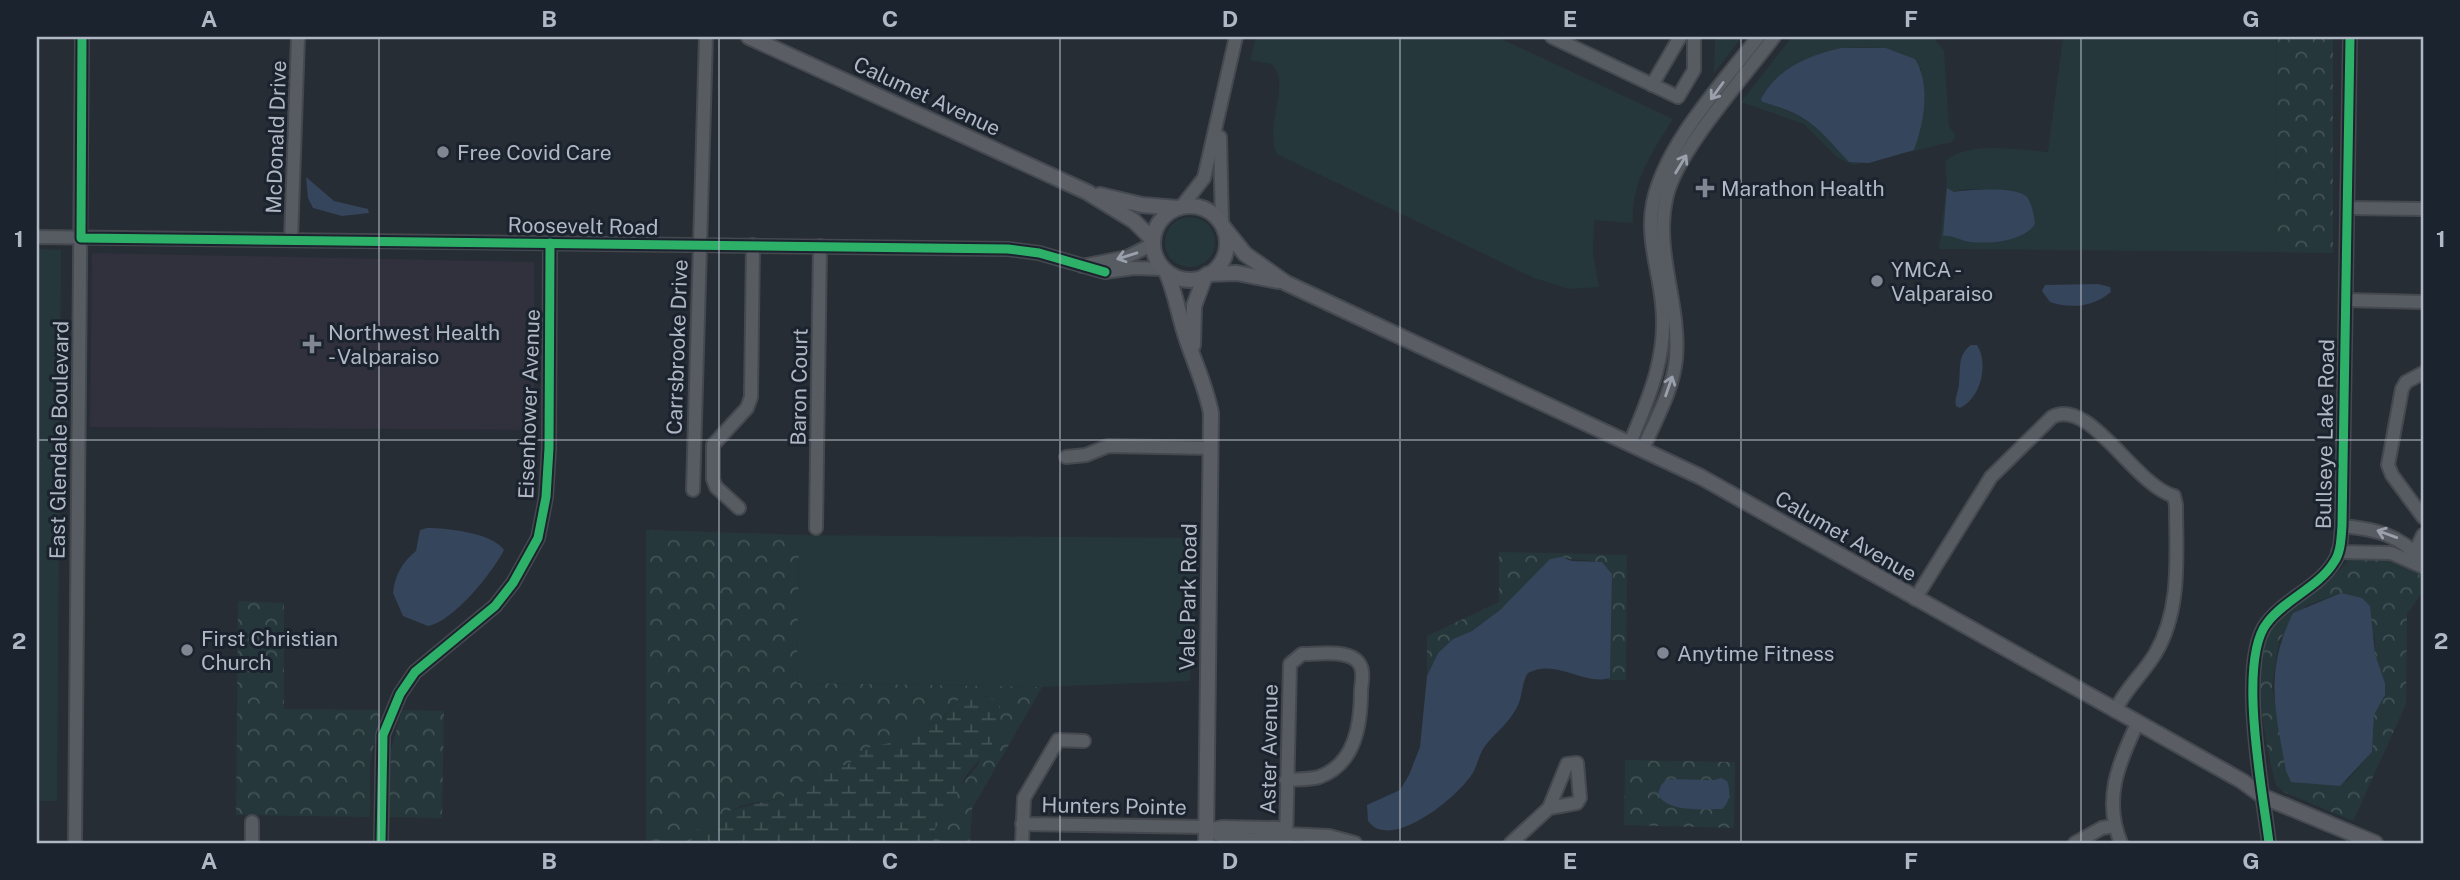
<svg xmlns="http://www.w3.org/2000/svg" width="2460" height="880" font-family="'Public Sans',sans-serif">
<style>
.medical{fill:#31303d}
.green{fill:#25373a;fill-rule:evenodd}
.forest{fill:url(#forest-crowns);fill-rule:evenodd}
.wetland{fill:url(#wetland-marsh)}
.water{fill:#35455c}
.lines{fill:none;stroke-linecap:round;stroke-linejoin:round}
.minor-casing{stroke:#45494f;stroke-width:16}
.major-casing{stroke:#454951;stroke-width:18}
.minor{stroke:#575b62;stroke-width:12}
.major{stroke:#5a5d64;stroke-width:14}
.cycleway-casing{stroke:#1b232e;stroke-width:13}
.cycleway{stroke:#2db169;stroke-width:9}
.oneway{stroke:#9aa1ac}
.grid{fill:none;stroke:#b1b8c5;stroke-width:2;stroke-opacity:0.55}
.poi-dot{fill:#818792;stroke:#1b232e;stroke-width:2.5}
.labels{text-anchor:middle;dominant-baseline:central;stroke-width:6;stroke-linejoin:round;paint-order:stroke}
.street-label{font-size:21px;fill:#b1b8c5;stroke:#1b232e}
.poi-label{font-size:21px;fill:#b1b8c5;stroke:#1b232e;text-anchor:start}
.neatline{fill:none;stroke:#b1b8c5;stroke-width:2.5}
.grid-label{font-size:23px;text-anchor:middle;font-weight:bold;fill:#b1b8c5}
</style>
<defs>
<pattern id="forest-crowns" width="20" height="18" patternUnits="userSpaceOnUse" patternTransform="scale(1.75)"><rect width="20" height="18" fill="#25373a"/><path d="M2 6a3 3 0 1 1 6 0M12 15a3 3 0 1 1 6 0" fill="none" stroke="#425255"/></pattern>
<pattern id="wetland-marsh" width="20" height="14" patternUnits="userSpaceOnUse" patternTransform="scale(1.75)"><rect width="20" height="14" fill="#25373a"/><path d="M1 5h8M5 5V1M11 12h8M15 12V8" fill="none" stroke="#425255"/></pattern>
</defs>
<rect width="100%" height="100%" fill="#272d34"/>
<path class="medical" d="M 92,253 L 534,262 L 534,430 L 90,427 Z"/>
<g class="green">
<path d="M 1256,37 L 1497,37 L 1673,119 C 1653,150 1630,185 1633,223 L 1594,220 L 1593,254 L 1599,287 L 1569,289 L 1534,278 L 1277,154 C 1263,126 1292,85 1272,64 L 1250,60 Z"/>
<path d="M 1715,37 L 1742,37 L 1714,73 Z"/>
<path d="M 1792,37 L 1933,37 L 1944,51 L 1949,126 L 1956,136 L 1952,142 L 1854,165 L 1838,158 L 1804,124 L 1741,102 ZM 1841,48 C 1874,48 1898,43 1921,69 L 1923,109 L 1914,150 L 1849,162 C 1820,129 1806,114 1762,102 L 1761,99 C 1777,68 1809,55 1841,48 Z"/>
<path d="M 2063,37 L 2277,37 L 2276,252 L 1939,249 L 1947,181 L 1945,162 C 1964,140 2021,150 2048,152 ZM 1965,189 L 2011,191 L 2029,199 L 2035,224 L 2019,237 L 1990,241 L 1950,235 L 1953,192 Z"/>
<circle cx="1190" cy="242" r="25"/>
<path d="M 37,249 L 61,250 L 57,801 L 37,801 Z"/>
<path d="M 799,535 L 1201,538 L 1190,681 L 1042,687 L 797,683 Z"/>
</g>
<g class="forest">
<path d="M 2277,37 L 2333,37 L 2333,253 L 2276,252 Z"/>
<path d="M 646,530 L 799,535 L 797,683 L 1042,687 L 972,809 L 970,843 L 932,843 L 936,823 L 950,810 L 958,789 L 978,765 L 991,698 C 968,688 953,703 940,722 L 914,728 L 895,742 L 870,747 L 847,765 L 814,770 L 783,797 L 740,806 L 698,829 L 690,843 L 646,843 Z"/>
<path d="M 1499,552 L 1627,555 L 1626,680 L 1607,680 L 1610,678 L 1612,574 C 1602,555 1579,563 1561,557 L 1496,613 L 1472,631 L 1453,639 L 1438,653 L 1427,676 L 1427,636 L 1499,602 Z"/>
<path d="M 2382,557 L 2405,562 L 2423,578 L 2423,591 L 2407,614 L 2406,704 L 2353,821 L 2284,792 L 2276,785 C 2264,741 2245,648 2284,613 C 2307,594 2331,583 2350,558 ZM 2341,593 L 2375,637 L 2375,654 L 2385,683 L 2385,695 L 2374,715 L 2372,752 L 2347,781 L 2289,779 L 2272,687 L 2279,640 L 2307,605 Z"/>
<path d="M 238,601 L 284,603 L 284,709 L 381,710 L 370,764 L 370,817 L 236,815 Z"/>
<path d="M 402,710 L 444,711 L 442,818 L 389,817 L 391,750 Z"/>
<path d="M 1625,760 L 1735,762 L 1734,828 L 1624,825 ZM 1667,780 L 1714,780 L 1722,809 L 1678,806 Z"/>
</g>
<path class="wetland" d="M 972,693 L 991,698 L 1000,704 C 1003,748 981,751 963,781 C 957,790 956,803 950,811 C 938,826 935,822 932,843 L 690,843 L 698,829 L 728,811 L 783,797 L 814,770 L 847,765 L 870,747 L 895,742 L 914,728 L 940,722 L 961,696 Z"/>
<g class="water">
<path d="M 1841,48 L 1886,48 L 1915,59 C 1931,84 1924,123 1914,150 L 1869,163 L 1849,162 C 1817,128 1810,115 1762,102 L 1761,99 C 1777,68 1809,55 1841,48 Z"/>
<path d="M 306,177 L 334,201 L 368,209 L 369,213 L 342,216 L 313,208 L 308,198 Z"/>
<path d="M 1947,188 L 1954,192 C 1968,190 2016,186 2027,197 C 2032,203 2034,216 2035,224 C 2023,242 1986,245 1965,241 C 1957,239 1952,235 1943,236 Z"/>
<path d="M 2098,284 L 2110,287 L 2111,292 C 2093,307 2072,309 2050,302 L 2042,291 L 2045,285 Z"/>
<path d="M 1971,345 L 1977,345 C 1989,364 1981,398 1960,408 L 1956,406 C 1954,397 1959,392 1959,383 C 1961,369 1957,355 1971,345 Z"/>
<path d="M 427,528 C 447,528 493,533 504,550 C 493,572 453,622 428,626 L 403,616 L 393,593 C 395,575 402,562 416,551 L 420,530 Z"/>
<path d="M 1561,557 L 1572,561 L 1602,562 L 1612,574 L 1610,678 C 1583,686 1557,658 1528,673 C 1521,683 1523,698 1516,709 C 1508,724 1495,733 1485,746 C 1479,754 1478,763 1474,771 C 1461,795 1391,853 1368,821 L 1367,805 L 1400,790 L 1409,775 L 1420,747 L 1427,676 L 1438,653 L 1453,639 L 1472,631 L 1500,610 L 1550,559 Z"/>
<path d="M 2341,593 L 2362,598 L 2370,606 L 2375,654 L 2385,683 L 2385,695 L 2374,715 L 2372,752 L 2340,786 L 2291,782 L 2286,771 C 2275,709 2264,673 2293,613 Z"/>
<path d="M 1721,778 L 1727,781 C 1731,790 1730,803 1722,809 C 1705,809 1666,813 1658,794 L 1661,785 L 1667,779 L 1714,780 Z"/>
</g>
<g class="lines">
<defs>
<g id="minor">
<path d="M 1552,37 L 1678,97 L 1694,70 L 1694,37"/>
<path d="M 1652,85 L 1680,37"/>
<path d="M 1220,137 L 1222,224"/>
<path d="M 1182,206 L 1204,178 L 1236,37"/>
<path d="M 2348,208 L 2423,209"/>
<path d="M 37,237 L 1008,249 L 1039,253 L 1105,272 L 1134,268 L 1164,269"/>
<path d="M 291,239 L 298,37"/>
<path d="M 1082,266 L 1127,257 L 1153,244"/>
<path d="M 2346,300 L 2423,302"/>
<path d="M 2423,373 L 2406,382 L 2402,389 L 2388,465 L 2392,475 L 2423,517"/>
<path d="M 1630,443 C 1649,398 1668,355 1662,304 C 1659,269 1646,239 1653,203 C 1665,144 1722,84 1758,37"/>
<path d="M 1643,449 C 1655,421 1673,390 1676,359 C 1681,303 1653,251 1667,195 C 1678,150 1745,76 1774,37"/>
<path d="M 1066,457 L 1086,455 L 1108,446 L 1211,448"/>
<path d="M 693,490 L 706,37"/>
<path d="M 739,508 L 716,487 L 713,479 L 713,445 L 747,408 L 751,397 L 753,245"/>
<path d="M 2342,526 C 2376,529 2400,535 2423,561"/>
<path d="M 816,528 L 820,246"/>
<path d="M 2338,552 L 2391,553 L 2423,567"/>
<path d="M 2413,556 L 2423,535"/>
<path d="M 1915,599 L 1991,477 L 2052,417 C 2090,397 2134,485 2174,496 L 2176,505 C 2176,555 2182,609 2155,654 C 2143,674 2125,689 2115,711"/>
<path d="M 1022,824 L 1206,827"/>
<path d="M 1222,827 L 1278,828 L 1286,834 C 1265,844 1227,840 1206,830 Z"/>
<path d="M 1286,834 L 1329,836 L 1355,843"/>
<path d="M 75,843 L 82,37"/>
<path d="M 252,843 L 252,822"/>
<path d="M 381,843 L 383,735 L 400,694 L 415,672 L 495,606 L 513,583 L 538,538 L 546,497 L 549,448 L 550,243"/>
<path d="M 1022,843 L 1024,798 L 1058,740 L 1084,741"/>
<path d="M 1286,843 L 1290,664 L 1302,654 C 1317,654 1344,650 1356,660 C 1365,667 1362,680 1361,690 C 1361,723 1356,764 1319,777 C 1309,780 1296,779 1286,780"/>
<path d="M 1511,843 L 1549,808 L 1567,764 L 1577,763 L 1580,798 L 1577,803 L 1549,808"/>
<path d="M 2075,843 L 2102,828 L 2114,826"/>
<path d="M 2121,843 C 2103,800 2118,764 2137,724"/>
<path d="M 2269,843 C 2263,793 2237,661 2267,623 C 2285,599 2319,587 2334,562 C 2341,552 2341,538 2342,526 L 2350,37"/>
</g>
<g id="major">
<path d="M 749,37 L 1087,192 L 1134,221 L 1153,240"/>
<path d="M 1100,195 L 1142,205 L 1178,208"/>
<circle cx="1190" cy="243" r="37"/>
<path d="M 1224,228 L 1245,254 L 1286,283 L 1701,477 L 2242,781 L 2264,797 L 2375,843"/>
<path d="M 1166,271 C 1176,294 1179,317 1187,340 C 1195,364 1206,387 1211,413 L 1206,843"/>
<path d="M 1208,274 L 1237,273 L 1278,281"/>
<path d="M 1193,345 L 1194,306 L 1205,276"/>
</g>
</defs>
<use href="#minor" class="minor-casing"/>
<use href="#major" class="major-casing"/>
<use href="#minor" class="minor"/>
<use href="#major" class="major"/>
<defs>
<g id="cycleway">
<path d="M 82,37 L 81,238 L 1008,249 L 1039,253 L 1105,272"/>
<path d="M 381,843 L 383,735 L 400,694 L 415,672 L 495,606 L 513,583 L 538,538 L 546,497 L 549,448 L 550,243"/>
<path d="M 2269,843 C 2263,793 2237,661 2267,623 C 2285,599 2319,587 2334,562 C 2341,552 2341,538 2342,526 L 2350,37"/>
</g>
</defs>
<use href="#cycleway" class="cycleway-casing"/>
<use href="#cycleway" class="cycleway"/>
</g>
<defs><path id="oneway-shaft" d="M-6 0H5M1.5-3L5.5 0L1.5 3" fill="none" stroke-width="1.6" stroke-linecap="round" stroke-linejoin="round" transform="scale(1.75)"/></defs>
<g class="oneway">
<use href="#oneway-shaft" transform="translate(1717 91) rotate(126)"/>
<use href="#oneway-shaft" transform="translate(1681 164) rotate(-59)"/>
<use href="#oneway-shaft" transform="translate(1127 256) rotate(163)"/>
<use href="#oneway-shaft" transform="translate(1669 386) rotate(-71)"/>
<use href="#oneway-shaft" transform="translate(2387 534) rotate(-160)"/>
</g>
<path class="grid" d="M 379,37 L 379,843M 719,37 L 719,843M 1060,37 L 1060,843M 1400,37 L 1400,843M 1741,37 L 1741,843M 2081,37 L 2081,843M 37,440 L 2423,440"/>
<g class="poi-dot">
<circle cx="443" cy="152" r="7"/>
<path d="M1701.5 177.5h7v7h7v7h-7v7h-7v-7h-7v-7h7z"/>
<circle cx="1877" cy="281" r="7"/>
<path d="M308.5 333.5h7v7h7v7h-7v7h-7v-7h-7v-7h7z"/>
<circle cx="187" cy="650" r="7"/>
<circle cx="1663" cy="653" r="7"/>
</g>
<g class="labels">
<g class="street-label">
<text transform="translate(927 96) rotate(25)">Calumet Avenue</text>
<text transform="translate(276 137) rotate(-88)">McDonald Drive</text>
<text transform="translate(583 226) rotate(1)">Roosevelt Road</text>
<text transform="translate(677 347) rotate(-88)">Carrsbrooke Drive</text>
<text transform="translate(799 387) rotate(-89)">Baron Court</text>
<text transform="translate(529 404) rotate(-88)">Eisenhower Avenue</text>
<text transform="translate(2325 434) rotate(-89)">Bullseye Lake Road</text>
<text transform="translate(59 440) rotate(-89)">East Glendale Boulevard</text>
<text transform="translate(1846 536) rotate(30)">Calumet Avenue</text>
<text transform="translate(1188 597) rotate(-89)">Vale Park Road</text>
<text transform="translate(1269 749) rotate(-89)">Aster Avenue</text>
<text transform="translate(1114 806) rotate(1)">Hunters Pointe</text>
</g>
<g class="poi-label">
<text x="457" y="152">Free Covid Care</text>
<text x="1721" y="188">Marathon Health</text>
<text x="1891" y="269">YMCA -<tspan x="1891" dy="24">Valparaiso</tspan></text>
<text x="328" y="332">Northwest Health<tspan x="328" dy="24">- Valparaiso</tspan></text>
<text x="201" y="638">First Christian<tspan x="201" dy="24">Church</tspan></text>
<text x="1677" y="653">Anytime Fitness</text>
</g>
</g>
<rect width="2460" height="880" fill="none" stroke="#1b232e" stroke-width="77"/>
<rect x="38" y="38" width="2384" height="804" class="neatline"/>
<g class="grid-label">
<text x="209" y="27">A</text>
<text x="549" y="27">B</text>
<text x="890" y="27">C</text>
<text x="1230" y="27">D</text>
<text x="1570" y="27">E</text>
<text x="1911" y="27">F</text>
<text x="2251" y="27">G</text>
<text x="19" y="247">1</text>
<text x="2441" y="247">1</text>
<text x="19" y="649">2</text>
<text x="2441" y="649">2</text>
<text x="209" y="869">A</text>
<text x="549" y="869">B</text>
<text x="890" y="869">C</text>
<text x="1230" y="869">D</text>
<text x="1570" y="869">E</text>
<text x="1911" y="869">F</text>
<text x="2251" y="869">G</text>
</g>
</svg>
